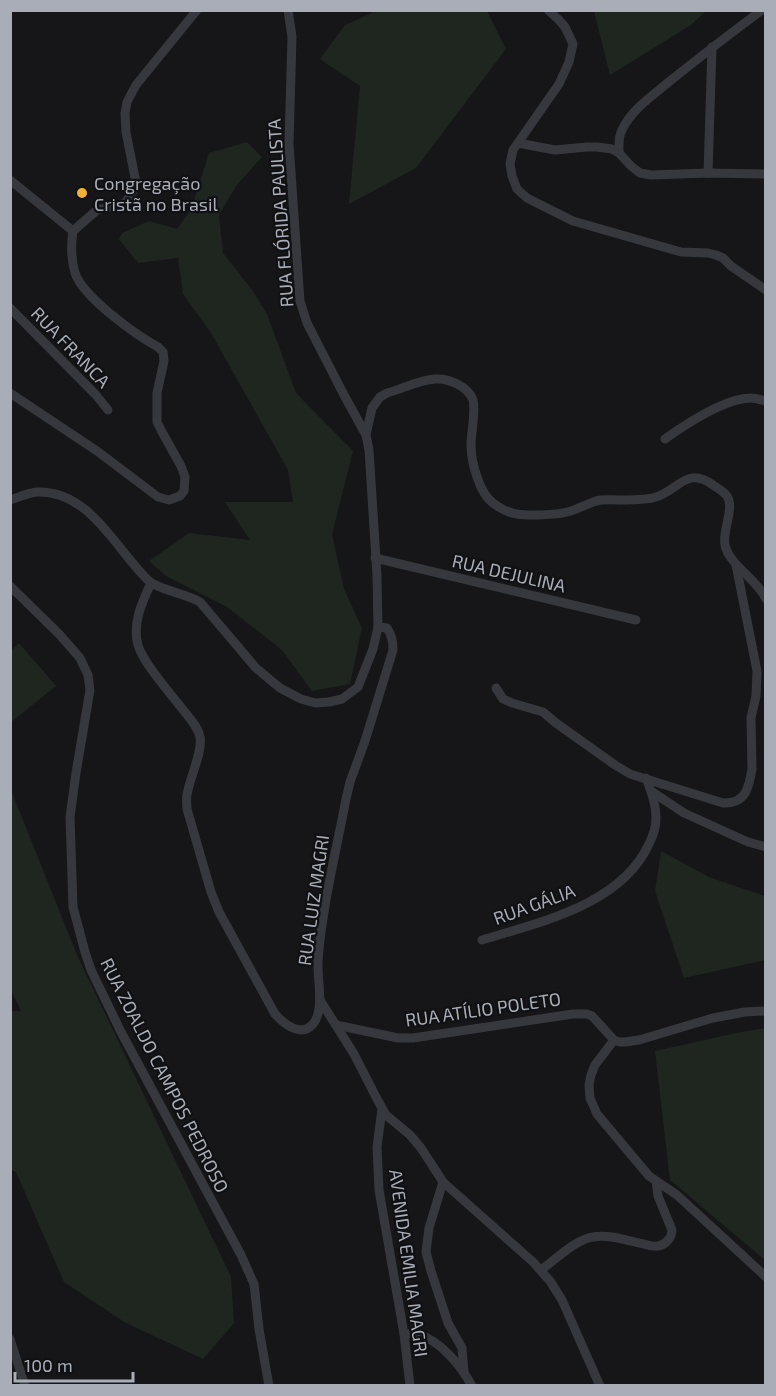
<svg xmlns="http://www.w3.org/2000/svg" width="776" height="1396" font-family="'Exo 2',sans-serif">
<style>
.green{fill:#1e261f}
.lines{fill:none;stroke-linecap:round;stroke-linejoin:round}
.street{stroke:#37383d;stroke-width:9}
.poi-dot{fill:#f2b134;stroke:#111113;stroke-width:2}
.labels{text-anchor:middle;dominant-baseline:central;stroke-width:4.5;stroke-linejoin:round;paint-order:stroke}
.poi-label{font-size:18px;fill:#a8adb8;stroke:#111113;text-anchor:start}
.street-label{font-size:18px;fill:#a8adb8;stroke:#111113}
</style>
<rect width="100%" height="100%" fill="#161618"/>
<g class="green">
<path d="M 372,11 L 487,11 L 506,49 L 416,168 L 349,204 L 360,86 L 320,59 L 345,25 L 372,13 Z"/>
<path d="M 594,11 L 594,10 L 706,11 L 691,25 L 610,75 Z"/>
<path d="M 247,142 L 262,157 L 236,186 L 219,215 L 223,253 L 253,291 L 267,314 L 296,393 L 353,451 L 332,534 L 344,589 L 362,628 L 350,684 L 312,691 L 282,650 L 227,607 L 166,576 L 149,561 L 189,533 L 250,540 L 225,502 L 293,502 L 288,470 L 211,333 L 183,294 L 178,258 L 138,263 L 119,239 L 122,233 L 149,221 L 177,229 L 191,210 L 209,153 Z"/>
<path d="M 19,643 L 56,686 L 11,722 L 11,651 Z"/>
<path d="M 11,790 L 77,955 L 231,1277 L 234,1323 L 203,1359 L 126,1323 L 64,1282 L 16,1172 L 11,1170 L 11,1011 L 21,1011 L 11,990 Z"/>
<path d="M 661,851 L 709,877 L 765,896 L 765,960 L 684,978 L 655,891 Z"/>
<path d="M 765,1028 L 766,1028 L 765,1260 L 670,1180 L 655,1051 L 736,1033 Z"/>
</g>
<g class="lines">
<g class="street">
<path d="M 288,10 L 292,37 L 289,144 L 300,301 L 307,323 L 344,395 L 366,435"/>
<path d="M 548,10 L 559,20 L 565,27 L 573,44 L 569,62 L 559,84 L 513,150 L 510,164 L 512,176 L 517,189 L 527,198 L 573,221 L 681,252 L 708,253 L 716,255 L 723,258 L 731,266 L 766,290"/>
<path d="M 518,143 L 555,150 L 587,147 L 597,147 L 612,149 L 619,153 L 631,166 L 640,173 L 651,175 L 708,173 L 766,174"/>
<path d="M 619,153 C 619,146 618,137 622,130 C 631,110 653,95 670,81 C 700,57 731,33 762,10"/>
<path d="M 708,173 L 712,47"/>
<path d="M 10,180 L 73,231"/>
<path d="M 10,308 L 96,395 L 108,410"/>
<path d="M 10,393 L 97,451 L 158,497 L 169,500 L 180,496 L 184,491 L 185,477 L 181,466 L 162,432 L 157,422 L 157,393 L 164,361 L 163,352 L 158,347 C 136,335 83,297 75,273 C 71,259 71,244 73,231 L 97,210 L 125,203 L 132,193 L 136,183 L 126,132 L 125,113 L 127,102 L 136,85 L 197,10"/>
<path d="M 665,439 C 686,424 726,398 751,398 C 756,398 761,400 766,401"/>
<path d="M 10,500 C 19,497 28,493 37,492 C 90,490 116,550 149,581 C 157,589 187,594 200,602 L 256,668 L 280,688 L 301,699 L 315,703 L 329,702 L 342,699 L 358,687 L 373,649 L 378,627 L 377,575 L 369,450 L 366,435 L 372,408 L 380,397 L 387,393 C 402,389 419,380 435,379 C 448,378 468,386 473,400 C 476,411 471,432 471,445 C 471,461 479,493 493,503 C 499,508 509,513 517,514 C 528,516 557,515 567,512 C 579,509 589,502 601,500 C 618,499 640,502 656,497 C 679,490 686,466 713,485 C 717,488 723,491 727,496 C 735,508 722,530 725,545 C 729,565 758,580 766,599"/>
<path d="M 375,558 L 636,620"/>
<path d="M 151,583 C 142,602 132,624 138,645 C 142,661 169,692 180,706 C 187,715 198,726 200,737 C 203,752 189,779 187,795 C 186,800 187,805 187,809 L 211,892 L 219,912 L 275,1014 C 284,1024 301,1038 313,1024 C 325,1010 317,979 318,961 C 322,907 336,852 346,799 L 350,782 L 365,741 L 393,650 C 393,641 392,636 387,628 L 378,627"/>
<path d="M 10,586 L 59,634 L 80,658 L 88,675 L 90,690 L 76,773 L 70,817 L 73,907 L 85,952 L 91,970 L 121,1032 L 241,1255 L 254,1284 L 259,1329 L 269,1386"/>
<path d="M 496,688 L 503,699 L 512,703 L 543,712 L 556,723 L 615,765 L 630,774 L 723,803 C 746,804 749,787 752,769 L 751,718 L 756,696 L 757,671 L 736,565"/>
<path d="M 651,791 L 684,813 L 748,842 L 766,847"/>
<path d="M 482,940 C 540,922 621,905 649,844 C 653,836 656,828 656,818 C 656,804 651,791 646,778"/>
<path d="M 320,1000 L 354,1054 L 377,1099 L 386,1115 L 410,1135 L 421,1148 L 443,1182 L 533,1262 L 550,1281 L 562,1300 L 600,1386"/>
<path d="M 336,1025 L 398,1038 L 413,1038 L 573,1014 L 587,1014 L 592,1016 L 614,1040 L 620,1042 L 625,1042 L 639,1040 L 713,1018 L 745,1012 L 766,1011"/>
<path d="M 614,1040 L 595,1065 L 591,1075 L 589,1085 L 590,1098 L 597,1114 L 649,1176 L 677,1195 L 766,1277"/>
<path d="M 382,1109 L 377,1147 L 379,1190 L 404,1334 L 410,1386"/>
<path d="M 443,1182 L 429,1228 L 426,1252 L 431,1271 L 448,1323 L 462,1348 L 464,1372"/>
<path d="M 541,1270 C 555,1260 576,1239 593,1237 C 609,1234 628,1241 644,1244 C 648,1245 654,1247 658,1246 C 666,1245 672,1237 672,1230 L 658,1196 L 656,1181"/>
<path d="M 404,1334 C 409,1334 414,1333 418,1334 C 441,1341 461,1366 472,1386"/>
<path d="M 10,1339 L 25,1386"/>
</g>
</g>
<circle class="poi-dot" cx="82" cy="193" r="6"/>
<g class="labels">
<g class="poi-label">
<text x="94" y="183">Congregação<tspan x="94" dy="21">Cristã no Brasil</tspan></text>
</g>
<g class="street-label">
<text transform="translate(280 213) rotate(-94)">RUA FLÓRIDA PAULISTA</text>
<text transform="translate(71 347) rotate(46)">RUA FRANCA</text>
<text transform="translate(509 573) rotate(13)">RUA DEJULINA</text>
<text transform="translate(313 900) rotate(-82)">RUA LUIZ MAGRI</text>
<text transform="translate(534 904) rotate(-20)">RUA GÁLIA</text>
<text transform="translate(483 1009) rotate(-8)">RUA ATÍLIO POLETO</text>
<text transform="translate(165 1075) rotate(63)">RUA ZOALDO CAMPOS PEDROSO</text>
<text transform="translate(409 1263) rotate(82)">AVENIDA EMILIA MAGRI</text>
</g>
</g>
<rect width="776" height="1396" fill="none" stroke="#a8adb8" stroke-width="24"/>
<path d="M15 1372v9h118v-9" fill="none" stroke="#a8adb8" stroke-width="3"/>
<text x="24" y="1372" font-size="18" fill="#a8adb8" stroke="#111113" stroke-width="4.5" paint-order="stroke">100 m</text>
</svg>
